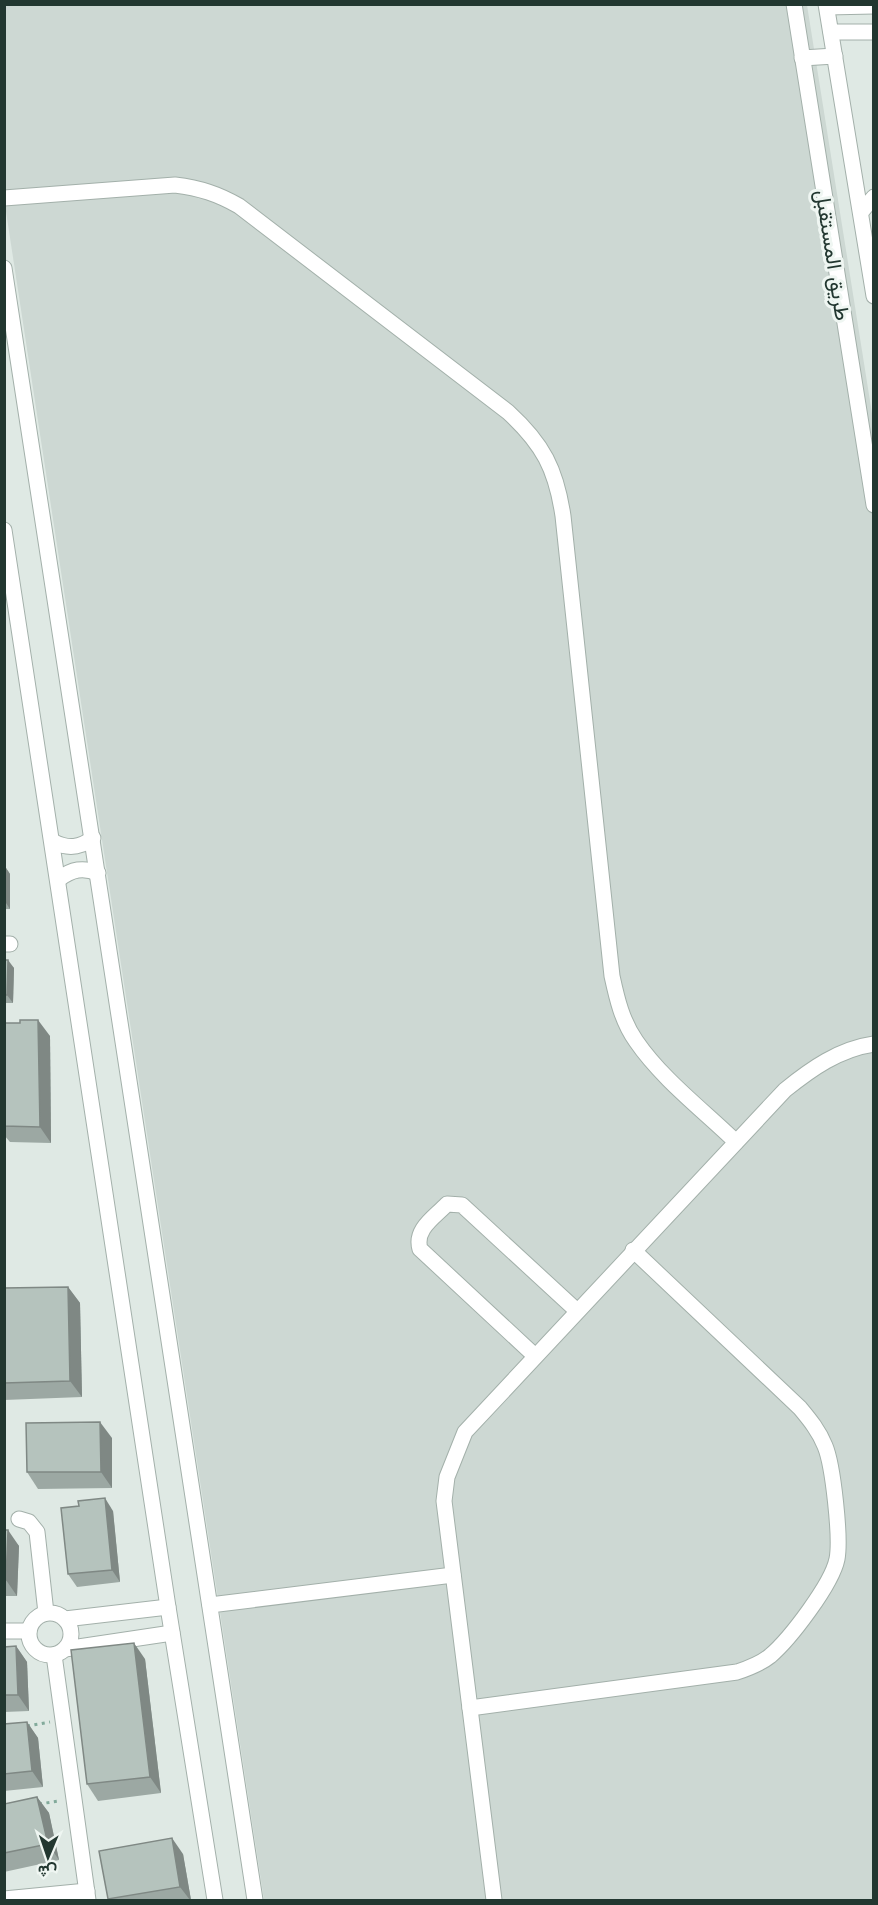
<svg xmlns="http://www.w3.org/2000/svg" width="878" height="1905" font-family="'Work Sans',Vazirmatn,sans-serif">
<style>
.built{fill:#cdd8d3}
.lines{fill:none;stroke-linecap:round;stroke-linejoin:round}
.minor-casing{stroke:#a3b0aa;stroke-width:17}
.path{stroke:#82aa9b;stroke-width:3;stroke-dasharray:3 4.5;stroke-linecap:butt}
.minor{stroke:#fff;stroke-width:15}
.wall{fill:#9ca8a3}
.shaded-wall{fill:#7f8884}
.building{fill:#b5c3bd;stroke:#7f8884;stroke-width:1.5}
.labels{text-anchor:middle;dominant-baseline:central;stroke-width:6;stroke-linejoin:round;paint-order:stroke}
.street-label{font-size:21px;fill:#223730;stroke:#eff6f2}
</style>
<rect width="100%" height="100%" fill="#dfe9e4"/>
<path class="built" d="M 4,5 L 807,5 L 874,426 L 873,1900 L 264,1900 L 5,205 Z"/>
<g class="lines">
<defs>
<g id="minor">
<path d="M 794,4 L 874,505"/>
<path d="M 826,4 L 874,296"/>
<path d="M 827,7 L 874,6"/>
<path d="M 831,32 L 874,32"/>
<path d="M 802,58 L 835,56"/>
<path d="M 4,198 L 175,185 C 200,188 218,194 239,206 L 508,412 C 543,444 556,469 563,516 L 612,976 C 617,999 622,1021 636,1041 C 662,1079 703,1110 736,1142"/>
<path d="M 861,212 L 874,197"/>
<path d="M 4,268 L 255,1900"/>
<path d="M 4,530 L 168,1607 L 215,1900"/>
<path d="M 54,842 C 68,849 80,848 93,838"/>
<path d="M 59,879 C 72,869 83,867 98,873"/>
<path d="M 4,944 L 10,944"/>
<path d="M 534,1355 L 420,1249 C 414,1229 435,1217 447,1204 L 462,1205 L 576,1310"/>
<path d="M 19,1519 L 29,1522 L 37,1532 L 46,1613"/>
<path d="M 210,1605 L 453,1575"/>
<circle cx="50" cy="1634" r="21"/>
<path d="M 65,1619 L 168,1607"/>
<path d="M 4,1631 L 29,1631"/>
<path d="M 65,1649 L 172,1633"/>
<path d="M 54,1655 L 88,1900"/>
<path d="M 470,1708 L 737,1672 C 749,1668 760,1664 770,1656 C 790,1639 832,1584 837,1559 C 841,1538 833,1465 825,1446 C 819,1431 810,1420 800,1408 L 633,1250"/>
<path d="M 4,1899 L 87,1891"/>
<path d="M 494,1900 L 444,1501 L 447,1477 L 465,1432 L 785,1090 C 811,1069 839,1049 874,1044"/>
</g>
</defs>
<use href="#minor" class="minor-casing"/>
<g class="path">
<path d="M 27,1726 L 50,1722"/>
<path d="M 39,1804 L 59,1801"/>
</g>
<use href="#minor" class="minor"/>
</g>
<g class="wall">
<path d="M 4,865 L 10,874 L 10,909 L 4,909 Z"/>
<path d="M 4,960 L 14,968 L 13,1003 L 4,1003 Z"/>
<path d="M 4,1023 L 20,1023 L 50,1036 L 51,1143 L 10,1142 L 4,1135 Z"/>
<path d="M 68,1287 L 80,1303 L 82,1397 L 4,1400 L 4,1288 Z"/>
<path d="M 112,1438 L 112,1488 L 38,1489 L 27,1472 Z"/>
<path d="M 113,1511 L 120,1582 L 77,1587 L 68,1574 Z"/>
<path d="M 4,1530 L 19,1546 L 17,1596 L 4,1596 Z"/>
<path d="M 16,1646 L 27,1662 L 29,1711 L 4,1712 L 4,1647 Z"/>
<path d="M 145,1659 L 161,1793 L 98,1801 L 87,1784 Z"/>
<path d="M 27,1722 L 38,1738 L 43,1787 L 4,1791 L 4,1724 Z"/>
<path d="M 37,1797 L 49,1813 L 59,1860 L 4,1872 L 4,1804 Z"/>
<path d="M 183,1854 L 191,1900 L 109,1900 L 108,1899 Z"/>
</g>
<g class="shaded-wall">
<path d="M 4,865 L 10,874 L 10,909 L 4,900 Z"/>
<path d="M 8,960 L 14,968 L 13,1003 L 7,995 Z"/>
<path d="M 38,1020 L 50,1036 L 51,1143 L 40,1127 Z"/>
<path d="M 68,1287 L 80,1303 L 82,1397 L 70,1381 Z"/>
<path d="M 100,1422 L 112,1438 L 112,1488 L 101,1472 Z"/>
<path d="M 105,1498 L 113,1511 L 120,1582 L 112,1570 Z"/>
<path d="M 8,1530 L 19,1546 L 17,1596 L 6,1580 Z"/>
<path d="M 134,1643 L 145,1659 L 161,1793 L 150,1777 Z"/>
<path d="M 16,1646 L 27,1662 L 29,1711 L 18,1695 Z"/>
<path d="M 27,1722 L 38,1738 L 43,1787 L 32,1771 Z"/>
<path d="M 37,1797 L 49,1813 L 59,1860 L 48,1844 Z"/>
<path d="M 172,1838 L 183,1854 L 191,1900 L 190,1900 L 180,1887 Z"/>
</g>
<g class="building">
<path d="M 4,960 L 8,960 L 7,995 L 4,995 Z"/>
<path d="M 20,1020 L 38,1020 L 40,1127 L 4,1126 L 4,1023 L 20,1023 Z"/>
<path d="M 68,1287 L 70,1381 L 4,1383 L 4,1288 Z"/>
<path d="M 100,1422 L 101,1472 L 27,1472 L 26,1423 Z"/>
<path d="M 105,1498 L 112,1570 L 68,1574 L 61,1508 L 79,1506 L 78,1501 Z"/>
<path d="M 4,1530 L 8,1530 L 6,1580 L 4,1580 Z"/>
<path d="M 134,1643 L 150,1777 L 87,1784 L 71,1650 Z"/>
<path d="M 16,1646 L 18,1695 L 4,1695 L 4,1647 Z"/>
<path d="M 27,1722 L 32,1771 L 4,1774 L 4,1724 Z"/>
<path d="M 37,1797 L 48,1844 L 4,1853 L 4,1804 Z"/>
<path d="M 172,1838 L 180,1887 L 108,1899 L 99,1851 Z"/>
</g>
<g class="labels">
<g class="street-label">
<text transform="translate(833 255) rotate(81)">طريق المستقبل</text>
</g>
</g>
<rect width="878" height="1905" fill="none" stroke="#223730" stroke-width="12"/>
<g transform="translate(48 1857) rotate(182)" stroke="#eff6f2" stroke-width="4.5" paint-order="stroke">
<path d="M0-4.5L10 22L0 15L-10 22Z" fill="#223730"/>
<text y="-9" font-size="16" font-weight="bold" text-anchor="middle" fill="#223730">ش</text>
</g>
</svg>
